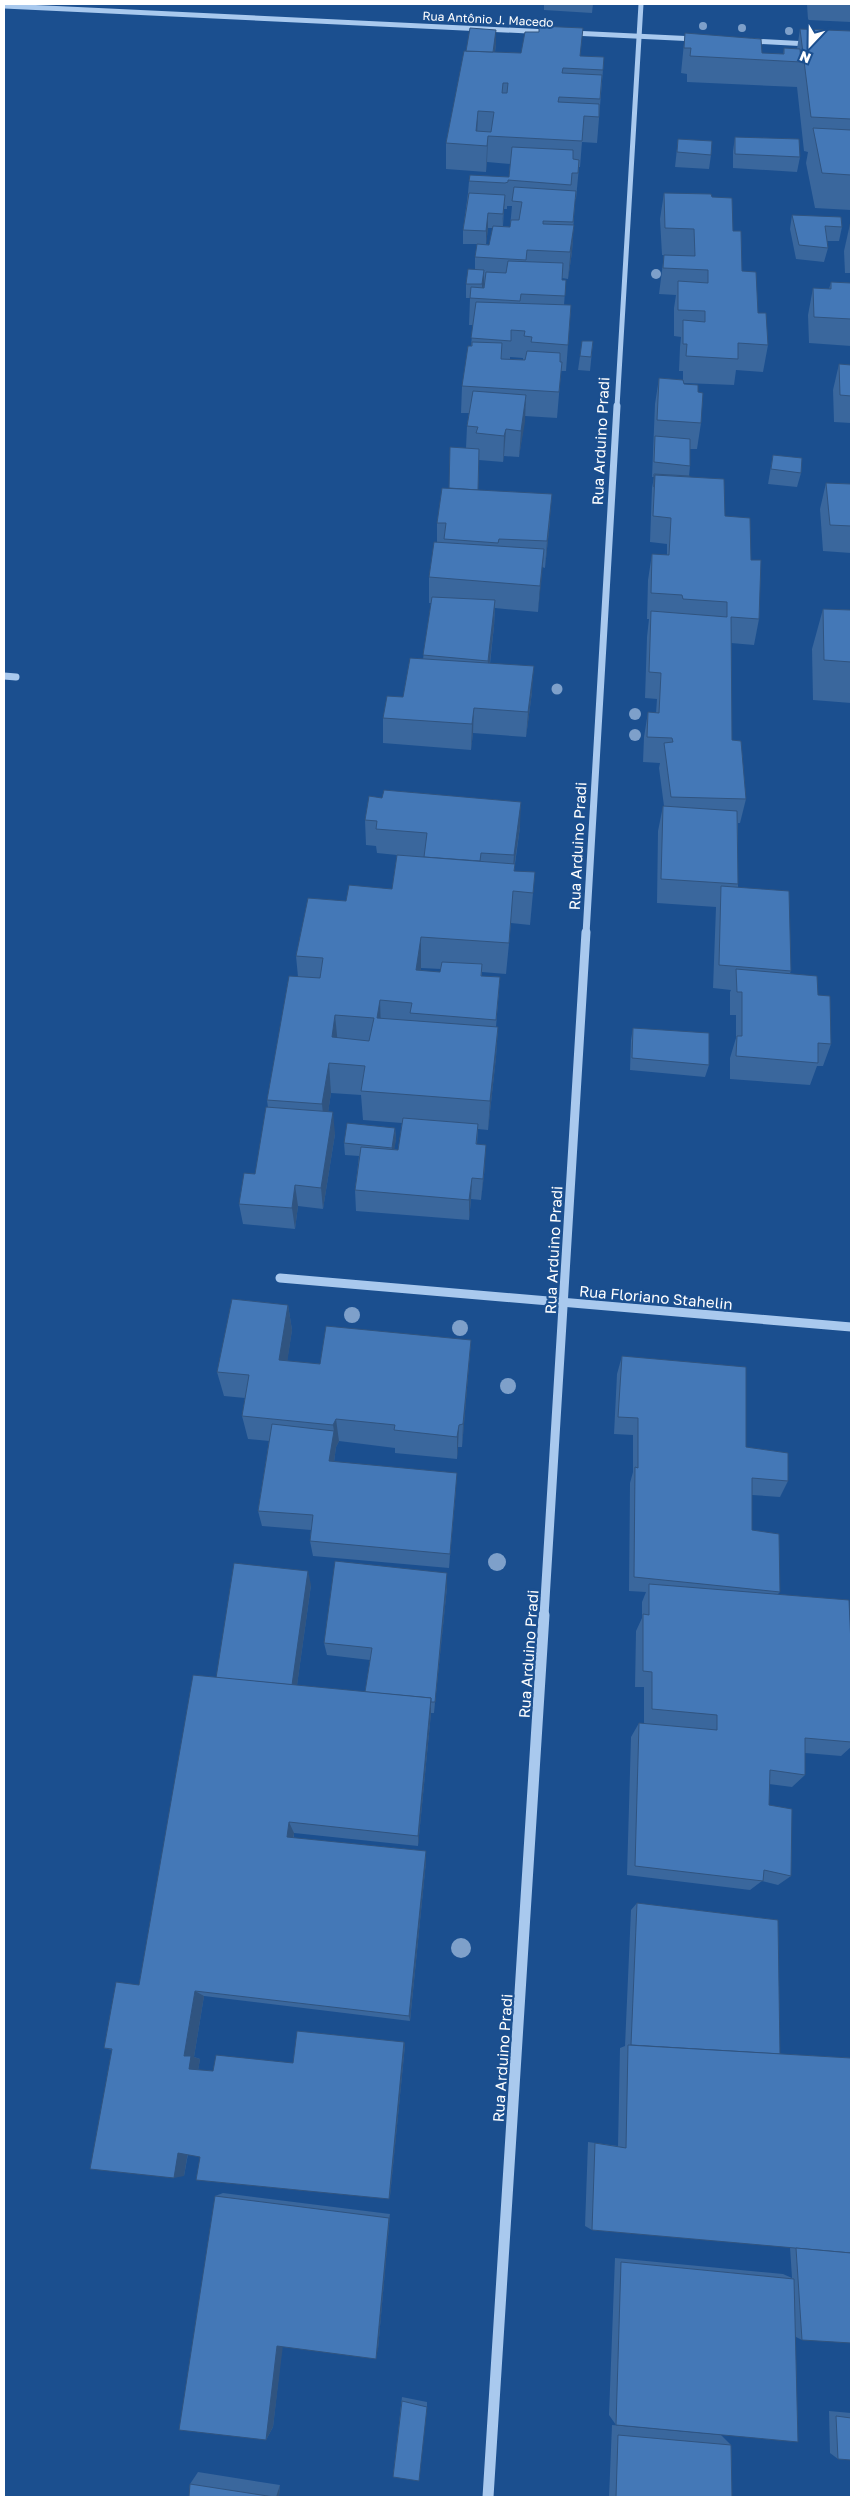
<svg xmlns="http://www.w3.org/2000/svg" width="855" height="2501" font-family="'Golos Text',sans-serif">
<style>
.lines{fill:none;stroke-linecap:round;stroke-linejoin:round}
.minor-far3{stroke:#a9c9ee;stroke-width:5}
.minor-far2{stroke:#a9c9ee;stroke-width:7}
.minor-far1{stroke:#a9c9ee;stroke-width:9}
.minor{stroke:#a9c9ee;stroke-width:11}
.tree{fill:#7ea0ca}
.wall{fill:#3a679d;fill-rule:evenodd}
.shaded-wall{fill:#305480}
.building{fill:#4478b7;stroke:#305480;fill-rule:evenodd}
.labels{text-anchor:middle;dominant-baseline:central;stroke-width:4.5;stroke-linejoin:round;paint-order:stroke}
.far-street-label{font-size:12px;fill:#fff;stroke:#1b4f8f}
.street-label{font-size:15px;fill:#fff;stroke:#1b4f8f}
</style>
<rect width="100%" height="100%" fill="#1b4f8f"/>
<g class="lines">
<g class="minor-far3">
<path d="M 4,6 L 549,32"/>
<path d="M 572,33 L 696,39"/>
<path d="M 752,41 L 809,44"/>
<path d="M 617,407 L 641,4"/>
</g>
<g class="minor-far2">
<path d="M 4,676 L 16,677"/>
<path d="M 586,934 L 617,406"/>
</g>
<g class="minor-far1">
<path d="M 280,1278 L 851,1327"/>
<path d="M 544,1616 L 586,932"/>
</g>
<path class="minor" d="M 488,2497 L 544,1615"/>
</g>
<g class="tree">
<circle cx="703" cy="26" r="4"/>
<circle cx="742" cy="28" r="4"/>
<circle cx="789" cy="31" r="4"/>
<circle cx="656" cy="274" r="5"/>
<circle cx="557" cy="689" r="5.5"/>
<circle cx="635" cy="714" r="6"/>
<circle cx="635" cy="735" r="6"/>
<circle cx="352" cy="1315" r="8"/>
<circle cx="460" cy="1328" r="8"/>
<circle cx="508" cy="1386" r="8"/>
<circle cx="497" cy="1562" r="9"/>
<circle cx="461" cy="1948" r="10"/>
</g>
<g class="wall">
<path d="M 477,4 L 524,4 L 524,5 Z"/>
<path d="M 544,4 L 593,4 L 592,13 L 544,10 Z"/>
<path d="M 807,4 L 851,4 L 851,22 L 808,20 Z"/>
<path d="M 800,29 L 851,31 L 851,213 L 851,210 L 815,208 L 806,163 L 808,152 L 804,151 L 797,87 L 687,82 L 687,74 L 681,73 L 685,33 L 762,53 L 783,54 L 784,48 L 797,49 Z"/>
<path d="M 496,44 L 495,52 L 604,57 L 597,143 L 582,142 L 580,167 L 579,167 L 576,199 L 575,199 L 572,252 L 568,279 L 562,278 L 562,280 L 566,280 L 564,305 L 571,305 L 566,371 L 561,371 L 557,418 L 525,416 L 519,457 L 504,456 L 503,462 L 479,460 L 478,490 L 550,520 L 545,568 L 542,567 L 538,612 L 495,608 L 494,626 L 490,664 L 532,692 L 526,737 L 473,733 L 471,750 L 383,743 L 383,718 L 403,697 L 423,659 L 431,603 L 429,603 L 429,577 L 437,543 L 437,523 L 449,488 L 466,448 L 467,426 L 469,413 L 461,413 L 462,386 L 471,346 L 473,325 L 469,325 L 470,298 L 466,298 L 466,284 L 475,269 L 475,257 L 477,244 L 463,244 L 463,230 L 468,193 L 469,181 L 509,177 L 510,164 L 487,162 L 486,172 L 446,169 L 446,143 L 466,51 ZM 507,206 L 512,206 L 510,227 L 503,226 L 504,209 L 507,209 ZM 488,228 L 493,228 L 489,245 L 486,244 ZM 510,357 L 523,358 L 523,360 L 510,359 Z"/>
<path d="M 735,137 L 800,157 L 797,172 L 733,168 L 733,151 Z"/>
<path d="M 678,139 L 711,155 L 709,169 L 675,167 Z"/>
<path d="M 664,193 L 712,197 L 733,231 L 742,271 L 758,313 L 768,345 L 763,372 L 736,370 L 734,385 L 684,383 L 684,384 L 698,392 L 701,423 L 697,449 L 690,449 L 690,466 L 689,476 L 725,516 L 751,560 L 759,619 L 754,645 L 731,643 L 732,740 L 746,799 L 740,823 L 738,823 L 738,887 L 791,971 L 790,973 L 818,995 L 831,1044 L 823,1066 L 817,1066 L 810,1085 L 730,1079 L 730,1058 L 736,1038 L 736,1015 L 730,1015 L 730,992 L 731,990 L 713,988 L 716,907 L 657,903 L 658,831 L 663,806 L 664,806 L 659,768 L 660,763 L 643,762 L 644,737 L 648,712 L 656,713 L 657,699 L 645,698 L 647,637 L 649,619 L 647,619 L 648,580 L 652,554 L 667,555 L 667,544 L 650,542 L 652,488 L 654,477 L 652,477 L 655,404 L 659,378 L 683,380 L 683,371 L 679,371 L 680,347 L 681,337 L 674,336 L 674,308 L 676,295 L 659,294 L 664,255 L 691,256 L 662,255 L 660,219 Z"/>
<path d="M 792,215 L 842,227 L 839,241 L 827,241 L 828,248 L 824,262 L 796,259 L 790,229 Z"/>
<path d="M 850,224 L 851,225 L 851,273 L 845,273 L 844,251 Z"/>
<path d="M 831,282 L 851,283 L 851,346 L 809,343 L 808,315 L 813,288 L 829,289 Z"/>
<path d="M 593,341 L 590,371 L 578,370 L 580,356 Z"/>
<path d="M 839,364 L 851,365 L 851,423 L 834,422 L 833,390 Z"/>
<path d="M 773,455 L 801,473 L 797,487 L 768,484 Z"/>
<path d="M 826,483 L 851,484 L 851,553 L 823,551 L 820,509 Z"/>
<path d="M 823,609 L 851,610 L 851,703 L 813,700 L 812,649 Z"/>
<path d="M 365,820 L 520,827 L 515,864 L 514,871 L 533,893 L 530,925 L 511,923 L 506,974 L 482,972 L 482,976 L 500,977 L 496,1027 L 498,1027 L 496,1057 L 488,1130 L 478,1129 L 477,1144 L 485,1166 L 481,1200 L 471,1199 L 469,1220 L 356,1211 L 355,1190 L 359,1156 L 345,1155 L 344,1143 L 395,1128 L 396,1139 L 394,1149 L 398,1150 L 402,1123 L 363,1120 L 361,1095 L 331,1093 L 328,1112 L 335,1134 L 323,1209 L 298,1206 L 295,1229 L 243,1224 L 239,1204 L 255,1174 L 268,1108 L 267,1100 L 298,977 L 296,956 L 392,889 L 397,855 L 377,853 L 376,846 L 366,845 ZM 421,968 L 441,969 L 440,972 L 421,971 Z"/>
<path d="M 633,1028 L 709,1065 L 705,1077 L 630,1070 L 631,1040 Z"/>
<path d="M 288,1305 L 292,1330 L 287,1361 L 320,1364 L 471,1340 L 469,1364 L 462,1447 L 458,1447 L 457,1459 L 395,1453 L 395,1448 L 339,1441 L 336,1447 L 334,1462 L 456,1489 L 449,1568 L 313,1556 L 310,1541 L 311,1530 L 262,1526 L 258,1511 L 269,1441 L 248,1439 L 242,1416 L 245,1398 L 224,1396 L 217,1372 Z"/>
<path d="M 622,1356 L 746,1447 L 788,1481 L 780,1497 L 752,1495 L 752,1530 L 780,1592 L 778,1594 L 851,1645 L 851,1747 L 841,1756 L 805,1753 L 805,1775 L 792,1787 L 769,1784 L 769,1805 L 791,1876 L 778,1885 L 762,1881 L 750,1890 L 627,1875 L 631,1737 L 639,1723 L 644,1723 L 644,1687 L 635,1687 L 636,1631 L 642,1618 L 642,1602 L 646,1592 L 629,1591 L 630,1483 L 633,1472 L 633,1435 L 614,1434 L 617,1374 Z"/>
<path d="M 311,1585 L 297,1685 L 365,1692 L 370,1660 L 327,1655 L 324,1643 L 447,1587 L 434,1713 L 431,1713 L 418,1846 L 294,1833 L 294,1838 L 426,1851 L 426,1861 L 410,2021 L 204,1996 L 194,2057 L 200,2059 L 198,2070 L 213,2071 L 293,2063 L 404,2042 L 405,2045 L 390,2196 L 188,2154 L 184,2176 L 112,2050 L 104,2048 L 139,1985 L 216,1678 Z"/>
<path d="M 637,1903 L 780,2054 L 851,2058 L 802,2340 L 796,2337 L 616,2425 L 609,2415 L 615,2258 L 783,2274 L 792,2278 L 790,2247 L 592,2230 L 585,2226 L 588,2142 L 618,2146 L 620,2048 L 625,2046 L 631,1910 Z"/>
<path d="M 223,2193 L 390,2214 L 378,2349 L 282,2347 L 273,2427 L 266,2440 L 215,2196 Z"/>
<path d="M 402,2397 L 427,2402 L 427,2407 L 393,2477 Z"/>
<path d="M 829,2411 L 851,2413 L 851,2460 L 838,2459 L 830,2453 Z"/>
<path d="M 612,2425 L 721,2435 L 731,2445 L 732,2497 L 609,2497 Z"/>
<path d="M 198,2472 L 280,2485 L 279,2497 L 189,2497 L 190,2484 Z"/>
</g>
<g class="shaded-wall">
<path d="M 496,30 L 496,44 L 491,78 L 492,64 Z"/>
<path d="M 478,111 L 477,137 L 476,131 Z"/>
<path d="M 488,136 L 487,162 L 486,172 L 487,146 Z"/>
<path d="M 576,191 L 572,237 L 574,225 L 572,252 L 568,279 Z"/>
<path d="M 505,195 L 504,209 L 502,228 L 503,214 Z"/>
<path d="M 488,213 L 488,228 L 486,245 L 486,231 Z"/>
<path d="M 484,270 L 484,284 L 482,299 L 482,284 Z"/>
<path d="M 526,395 L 525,422 L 519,457 L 521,431 Z"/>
<path d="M 506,429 L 504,456 L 503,462 L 504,436 Z"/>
<path d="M 552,494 L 550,520 L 545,568 L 547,541 Z"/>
<path d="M 544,549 L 542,576 L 538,612 L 540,586 Z"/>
<path d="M 495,600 L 494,626 L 487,686 L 488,661 Z"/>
<path d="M 534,666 L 532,692 L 526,737 L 528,712 Z"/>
<path d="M 474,708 L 473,733 L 471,750 L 472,724 Z"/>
<path d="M 521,802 L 520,827 L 512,880 L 514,855 Z"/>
<path d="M 421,937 L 421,968 L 416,1001 L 416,970 Z"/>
<path d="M 380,1000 L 381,1030 L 377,1018 Z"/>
<path d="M 335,1015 L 338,1045 L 332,1037 Z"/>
<path d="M 498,1027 L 496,1057 L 488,1130 L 490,1101 Z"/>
<path d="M 329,1063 L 331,1093 L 325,1133 L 322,1104 Z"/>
<path d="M 333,1112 L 335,1134 L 323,1209 L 321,1188 Z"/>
<path d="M 395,1128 L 396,1139 L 393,1159 L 392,1148 Z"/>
<path d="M 486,1145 L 485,1166 L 481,1200 L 483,1179 Z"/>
<path d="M 472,1178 L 471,1199 L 469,1220 L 469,1200 Z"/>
<path d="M 295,1185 L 298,1206 L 295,1229 L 292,1208 Z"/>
<path d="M 288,1305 L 292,1330 L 284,1384 L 279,1360 Z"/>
<path d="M 471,1340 L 469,1364 L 462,1447 L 463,1424 Z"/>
<path d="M 336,1419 L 339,1441 L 336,1447 L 332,1477 L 329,1461 L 334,1431 L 333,1425 Z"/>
<path d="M 459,1425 L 458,1447 L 457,1459 L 457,1437 Z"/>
<path d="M 457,1473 L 456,1489 L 449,1568 L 450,1554 Z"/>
<path d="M 308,1571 L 311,1585 L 295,1700 L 291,1688 Z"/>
<path d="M 447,1573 L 447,1587 L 434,1713 L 435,1702 Z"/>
<path d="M 431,1698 L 431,1713 L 418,1846 L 418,1836 Z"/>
<path d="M 289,1822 L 294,1833 L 292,1848 L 287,1837 Z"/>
<path d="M 426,1851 L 426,1861 L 410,2021 L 409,2016 Z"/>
<path d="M 195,1991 L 204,1996 L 194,2057 L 200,2059 L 198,2071 L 189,2069 L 184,2056 Z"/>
<path d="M 404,2042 L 405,2045 L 390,2196 L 389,2199 Z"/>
<path d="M 188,2152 L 184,2176 L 174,2178 L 178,2153 Z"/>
<path d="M 390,2214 L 378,2349 L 376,2359 L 389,2218 Z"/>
<path d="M 284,2337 L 273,2427 L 266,2440 L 277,2346 Z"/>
<path d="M 280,2485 L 279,2497 L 276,2497 Z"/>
</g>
<g class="building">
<path d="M 539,26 L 583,28 L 580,56 L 604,57 L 603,70 L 563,68 L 562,73 L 602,75 L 600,99 L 559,97 L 558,102 L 599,104 L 599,117 L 584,116 L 582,141 L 488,136 L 487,146 L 446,143 L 464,51 L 521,53 L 525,32 L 539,32 ZM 503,83 L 508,83 L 507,93 L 502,93 ZM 478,111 L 494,112 L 491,132 L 476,131 Z"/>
<path d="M 470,28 L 496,30 L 493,52 L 466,51 Z"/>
<path d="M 800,29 L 851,31 L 851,119 L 811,117 Z"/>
<path d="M 685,33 L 761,39 L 762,53 L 784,54 L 784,48 L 800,49 L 801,62 L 690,56 L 691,48 L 684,48 Z"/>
<path d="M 813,128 L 851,130 L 851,175 L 822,173 Z"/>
<path d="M 735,137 L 799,139 L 800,157 L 735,154 Z"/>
<path d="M 678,139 L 712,141 L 711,155 L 677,152 Z"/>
<path d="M 512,147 L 573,150 L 573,159 L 579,160 L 578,173 L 572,173 L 571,185 L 508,180 L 508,182 L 505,183 L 469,181 L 470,175 L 509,177 Z"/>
<path d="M 514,187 L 576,191 L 573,222 L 543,221 L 543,224 L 574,225 L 570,252 L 527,250 L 526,260 L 475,257 L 477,244 L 489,245 L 493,226 L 510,227 L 511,220 L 519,220 L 522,202 L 512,201 Z"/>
<path d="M 469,193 L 505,195 L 503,214 L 488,213 L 486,231 L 463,230 Z"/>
<path d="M 664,193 L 711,194 L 712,197 L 732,198 L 733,231 L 741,231 L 742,271 L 756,272 L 758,313 L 766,313 L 768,345 L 738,343 L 738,359 L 686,356 L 687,344 L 683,344 L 683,320 L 705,322 L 705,311 L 678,310 L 678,281 L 708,283 L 708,270 L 663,268 L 664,255 L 695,256 L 694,229 L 665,228 Z"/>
<path d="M 792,215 L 841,217 L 842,227 L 825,226 L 828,248 L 799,245 Z"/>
<path d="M 850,224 L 851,225 L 851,246 Z"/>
<path d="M 508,261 L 563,263 L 562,280 L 566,280 L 565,296 L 521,294 L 520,301 L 470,298 L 471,287 L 484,288 L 486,272 L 506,273 Z"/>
<path d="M 468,269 L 484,270 L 482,284 L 466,284 Z"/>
<path d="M 831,282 L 851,283 L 851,319 L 814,317 L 813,288 L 831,289 Z"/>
<path d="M 476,302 L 571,305 L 568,345 L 531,342 L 532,337 L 524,336 L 525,331 L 511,330 L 511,341 L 471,338 Z"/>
<path d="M 582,341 L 593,341 L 591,357 L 580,356 Z"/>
<path d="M 472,342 L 502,343 L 501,359 L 525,360 L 527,351 L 560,353 L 560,362 L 562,362 L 559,392 L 462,386 L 468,346 L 472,346 Z"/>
<path d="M 839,364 L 851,365 L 851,396 L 840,395 Z"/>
<path d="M 659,378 L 683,380 L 684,384 L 698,385 L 698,392 L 703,393 L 701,423 L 657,420 Z"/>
<path d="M 473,391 L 526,395 L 521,431 L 506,429 L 504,436 L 476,433 L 478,427 L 467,426 Z"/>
<path d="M 655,436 L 690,439 L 690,466 L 654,462 Z"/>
<path d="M 450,447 L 479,449 L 478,490 L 449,488 Z"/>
<path d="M 773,455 L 802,458 L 801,473 L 771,469 Z"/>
<path d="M 654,474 L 690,476 L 690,477 L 655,475 L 654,487 Z"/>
<path d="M 655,475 L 724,479 L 725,516 L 750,518 L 751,560 L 761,560 L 759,619 L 731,617 L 732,740 L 741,741 L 746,799 L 671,797 L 664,743 L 673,742 L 672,738 L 647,737 L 648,712 L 659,713 L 661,673 L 649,672 L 651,611 L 727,617 L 727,602 L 683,599 L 682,595 L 651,593 L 652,554 L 669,555 L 671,518 L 653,516 Z"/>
<path d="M 826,483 L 851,484 L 851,526 L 830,525 Z"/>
<path d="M 442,488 L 552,494 L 547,541 L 499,539 L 498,543 L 444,539 L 446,523 L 437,523 Z"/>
<path d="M 434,542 L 544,549 L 540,586 L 429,577 Z"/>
<path d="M 432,597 L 495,600 L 488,661 L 423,655 Z"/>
<path d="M 823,609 L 851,610 L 851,662 L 824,660 Z"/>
<path d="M 410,658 L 534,666 L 528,712 L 474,708 L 472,724 L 383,718 L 387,696 L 403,697 Z"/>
<path d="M 384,790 L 521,802 L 514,855 L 481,853 L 480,861 L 424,857 L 427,833 L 376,829 L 377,821 L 365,820 L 369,796 L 382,798 Z"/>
<path d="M 663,806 L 737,811 L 738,884 L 661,879 Z"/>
<path d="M 397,855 L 515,864 L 514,871 L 535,872 L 533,893 L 513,891 L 509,943 L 421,937 L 416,970 L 440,972 L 442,962 L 482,964 L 481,976 L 500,977 L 496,1020 L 410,1013 L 412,1003 L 380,1000 L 377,1018 L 498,1027 L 490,1101 L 361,1091 L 365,1066 L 329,1063 L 322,1104 L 267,1100 L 289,976 L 320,978 L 323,958 L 296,956 L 308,898 L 346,901 L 349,885 L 392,889 ZM 335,1015 L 374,1018 L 369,1041 L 332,1037 Z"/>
<path d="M 721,886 L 789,891 L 791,971 L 719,965 Z"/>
<path d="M 736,969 L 817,976 L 818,995 L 830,996 L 831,1044 L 818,1043 L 818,1063 L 736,1056 L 737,1036 L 742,1036 L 742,992 L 737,992 Z"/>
<path d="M 633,1028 L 709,1033 L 709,1065 L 632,1058 Z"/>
<path d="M 266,1107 L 333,1112 L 321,1188 L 295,1185 L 292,1208 L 239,1204 L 244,1173 L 255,1174 Z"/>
<path d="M 403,1118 L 478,1124 L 476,1144 L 486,1145 L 483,1179 L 472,1178 L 469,1200 L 355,1190 L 361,1147 L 398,1150 Z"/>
<path d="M 347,1123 L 395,1128 L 392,1148 L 344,1143 Z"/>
<path d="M 232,1299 L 288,1305 L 279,1360 L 320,1364 L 326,1326 L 471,1340 L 463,1424 L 459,1425 L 457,1437 L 394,1430 L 395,1425 L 336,1419 L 333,1425 L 242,1416 L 249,1375 L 217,1372 Z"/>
<path d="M 622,1356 L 746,1367 L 746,1447 L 788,1453 L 788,1481 L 752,1478 L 752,1530 L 779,1534 L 780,1592 L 634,1577 L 635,1467 L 638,1468 L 638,1418 L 618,1417 Z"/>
<path d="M 272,1424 L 334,1431 L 329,1461 L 457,1473 L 450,1554 L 310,1541 L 313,1515 L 258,1511 Z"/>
<path d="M 335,1561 L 447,1573 L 435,1702 L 431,1702 L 431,1698 L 365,1692 L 372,1648 L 324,1643 Z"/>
<path d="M 234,1563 L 308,1571 L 292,1685 L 216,1678 Z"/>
<path d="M 649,1584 L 849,1600 L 851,1645 L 851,1742 L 805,1738 L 805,1775 L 770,1770 L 769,1805 L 792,1809 L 791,1876 L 764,1870 L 763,1881 L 635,1866 L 639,1723 L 717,1730 L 717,1715 L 652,1709 L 652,1672 L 643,1671 L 643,1614 L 649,1615 Z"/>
<path d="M 193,1675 L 431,1698 L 418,1836 L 289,1822 L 287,1837 L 426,1851 L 409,2016 L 195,1991 L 184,2056 L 191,2056 L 189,2069 L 213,2071 L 216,2055 L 293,2063 L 297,2031 L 404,2042 L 389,2199 L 196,2180 L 200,2157 L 178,2153 L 174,2178 L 90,2169 L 112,2049 L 104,2048 L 116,1982 L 139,1985 Z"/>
<path d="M 637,1903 L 778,1920 L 780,2054 L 631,2045 Z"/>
<path d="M 628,2045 L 851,2058 L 851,2253 L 592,2230 L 595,2143 L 626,2148 Z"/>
<path d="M 215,2196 L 389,2218 L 376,2359 L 277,2346 L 266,2440 L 179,2430 Z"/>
<path d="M 796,2248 L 851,2253 L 851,2343 L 802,2340 Z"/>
<path d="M 621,2262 L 794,2279 L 798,2442 L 616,2425 Z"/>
<path d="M 402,2401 L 427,2407 L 419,2481 L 393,2477 Z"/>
<path d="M 836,2416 L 851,2418 L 851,2460 L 838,2459 Z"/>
<path d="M 618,2435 L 731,2445 L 732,2497 L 616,2497 Z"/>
<path d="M 190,2484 L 274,2497 L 189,2497 Z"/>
</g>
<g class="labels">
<g class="far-street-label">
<text transform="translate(488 19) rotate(3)">Rua Antônio J. Macedo</text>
</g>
<g class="street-label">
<text transform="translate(600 441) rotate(-87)">Rua Arduino Pradi</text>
<text transform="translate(577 846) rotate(-87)">Rua Arduino Pradi</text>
<text transform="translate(553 1250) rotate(-87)">Rua Arduino Pradi</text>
<text transform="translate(656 1297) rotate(5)">Rua Floriano Stahelin</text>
<text transform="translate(528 1654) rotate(-86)">Rua Arduino Pradi</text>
<text transform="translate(502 2058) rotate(-86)">Rua Arduino Pradi</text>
</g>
</g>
<rect width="855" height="2501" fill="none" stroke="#ffffff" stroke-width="10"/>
<g transform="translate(810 45) rotate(202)" stroke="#1b4f8f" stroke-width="4" paint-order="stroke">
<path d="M0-4L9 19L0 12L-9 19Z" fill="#ffffff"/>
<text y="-8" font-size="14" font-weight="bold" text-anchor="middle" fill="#ffffff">N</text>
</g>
</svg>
